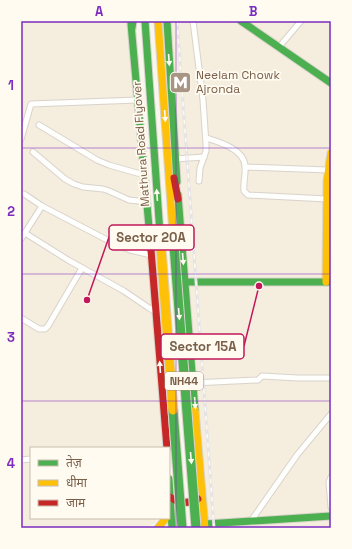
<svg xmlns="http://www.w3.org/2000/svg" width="352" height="549" font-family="'Space Grotesk','Noto Sans Devanagari',sans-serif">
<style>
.residential{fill:#f5edde}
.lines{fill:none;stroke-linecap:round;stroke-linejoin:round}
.street-casing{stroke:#d9d3cc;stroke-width:7}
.fast-casing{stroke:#dad3cb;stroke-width:9}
.slow-casing{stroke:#dad3cb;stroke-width:9}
.jam-casing{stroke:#dad3cb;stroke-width:9}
.street{stroke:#fefefc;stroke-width:5}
.fast{stroke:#4caf50;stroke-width:7}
.slow{stroke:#ffc107;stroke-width:7}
.jam{stroke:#c62828;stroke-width:7}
.rail-casing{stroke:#e6e3e6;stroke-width:3}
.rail{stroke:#fffbf1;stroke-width:1.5;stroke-dasharray:4.5;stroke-linecap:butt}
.fast-bridge-casing{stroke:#dad3ca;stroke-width:11;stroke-linecap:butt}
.slow-bridge-casing{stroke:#dad3ca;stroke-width:11;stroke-linecap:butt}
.fast-bridge{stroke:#4caf50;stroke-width:9}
.slow-bridge{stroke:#ffc107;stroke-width:9}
.oneway{fill:#fffbf1}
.grid{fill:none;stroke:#7b2cbf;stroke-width:1;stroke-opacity:0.55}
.labels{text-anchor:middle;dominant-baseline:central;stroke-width:3.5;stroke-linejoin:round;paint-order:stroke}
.shield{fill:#fffbf1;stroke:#a38e7b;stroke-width:1}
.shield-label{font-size:11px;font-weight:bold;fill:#7b6049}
.poi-label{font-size:12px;fill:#7b6049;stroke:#fffbf1;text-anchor:start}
.street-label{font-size:12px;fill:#7b6049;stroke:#fffbf1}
.leader{fill:none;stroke:#c2185b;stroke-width:1.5}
.callout-dot{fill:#c2185b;stroke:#fffbf1;stroke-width:1.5}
.callout{fill:#fffbf1;stroke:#c2185b;stroke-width:1.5}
.callout-label{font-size:13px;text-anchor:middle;font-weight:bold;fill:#7b6049}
.neatline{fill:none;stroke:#7b2cbf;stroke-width:1.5}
.grid-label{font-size:13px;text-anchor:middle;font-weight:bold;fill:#7b2cbf}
</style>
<rect width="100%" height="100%" fill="#f9f6ee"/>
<g class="residential">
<path d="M 21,21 L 136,21 L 163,448 L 31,448 L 31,518 L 157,518 L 155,523 L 146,528 L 21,528 Z"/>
<path d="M 166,21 L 331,21 L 331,528 L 207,528 Z"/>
</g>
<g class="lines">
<defs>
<g id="street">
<path d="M 193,21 L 203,100 L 206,144 L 206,151 L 200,168 L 199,181"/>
<path d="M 279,47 L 301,21"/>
<path d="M 39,125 L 97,160 L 109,165 L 144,175"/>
<path d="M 206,138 C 219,142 244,149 245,166 C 246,174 243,182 244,191 L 248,195 L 327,199"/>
<path d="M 21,139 L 31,104 L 138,100"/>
<path d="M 33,152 L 65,179 L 74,184 L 83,187 L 103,189 L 109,191 L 129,200 L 147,202"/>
<path d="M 175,159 L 204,157"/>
<path d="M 245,167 L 328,170"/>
<path d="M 24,194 L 42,206 L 113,243 L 130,250 L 151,255"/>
<path d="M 25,233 L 68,260 L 124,291 L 149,308 L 156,312"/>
<path d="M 21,239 L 42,206"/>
<path d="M 21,318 L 39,329 L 45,329 L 48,326 L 82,268"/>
<path d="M 193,383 L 258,380 L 262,376 L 298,378 L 331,378"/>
<path d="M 21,460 L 31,459"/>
<path d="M 331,477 L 329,482 L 331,507"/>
<path d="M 251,521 L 297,455 L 331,414"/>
</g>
<g id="fast">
<path d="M 145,21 L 160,234"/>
<path d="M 167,21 L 177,182"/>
<path d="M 241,21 L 331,83"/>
<path d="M 131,24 L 151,250"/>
<path d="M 132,28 L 133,21"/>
<path d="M 178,195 L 195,410"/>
<path d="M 185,282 L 331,282"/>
<path d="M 169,479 L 172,528"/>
<path d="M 205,524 L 331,516"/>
</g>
<g id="slow">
<path d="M 158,21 L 173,233"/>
<path d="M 326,282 L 327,181 L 331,153"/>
<path d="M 195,410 L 205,528"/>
<path d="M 158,528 L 166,518"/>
</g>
<g id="jam">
<path d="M 174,178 L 178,199"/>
<path d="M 151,250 L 167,448"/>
<path d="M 170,497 C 179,504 188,504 198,499"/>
</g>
</defs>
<use href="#street" class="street-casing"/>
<use href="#fast" class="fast-casing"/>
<use href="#slow" class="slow-casing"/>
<use href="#jam" class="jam-casing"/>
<use href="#street" class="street"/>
<use href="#fast" class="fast"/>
<use href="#slow" class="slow"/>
<use href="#jam" class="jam"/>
<defs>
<path id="rail" d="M 177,21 L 214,528"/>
</defs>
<use href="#rail" class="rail-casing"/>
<use href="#rail" class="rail"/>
<defs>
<g id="fast-bridge">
<path d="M 173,233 L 196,528"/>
<path d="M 173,410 L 182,528"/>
</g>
<path id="slow-bridge" d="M 160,234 L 173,410"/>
</defs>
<use href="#fast-bridge" class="fast-bridge-casing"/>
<use href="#slow-bridge" class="slow-bridge-casing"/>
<use href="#fast-bridge" class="fast-bridge"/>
<use href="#slow-bridge" class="slow-bridge"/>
</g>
<defs><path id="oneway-solid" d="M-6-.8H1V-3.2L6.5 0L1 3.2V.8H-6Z"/></defs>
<g class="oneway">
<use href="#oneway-solid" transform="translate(169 60) rotate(86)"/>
<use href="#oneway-solid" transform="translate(165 116) rotate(86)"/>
<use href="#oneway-solid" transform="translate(157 195) rotate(-94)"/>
<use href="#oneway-solid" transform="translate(183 259) rotate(85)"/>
<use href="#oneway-solid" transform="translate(179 314) rotate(85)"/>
<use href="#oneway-solid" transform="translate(160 367) rotate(-94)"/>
<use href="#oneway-solid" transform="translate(195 403) rotate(86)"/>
<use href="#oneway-solid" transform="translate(191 458) rotate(85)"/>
</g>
<path class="grid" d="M 176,21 L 176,528M 21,148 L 331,148M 21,274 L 331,274M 21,401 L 331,401"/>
<defs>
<symbol id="metro-square" viewBox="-11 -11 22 22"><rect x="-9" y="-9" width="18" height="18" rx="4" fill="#a79483" stroke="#fffbf1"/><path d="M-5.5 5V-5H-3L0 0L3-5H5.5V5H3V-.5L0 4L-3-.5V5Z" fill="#fff"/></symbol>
</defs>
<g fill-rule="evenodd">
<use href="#metro-square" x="168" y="70" width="25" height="25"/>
</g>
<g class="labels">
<rect class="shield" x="165" y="372" width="38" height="18" rx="3"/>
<g class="shield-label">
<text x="184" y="381">NH44</text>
</g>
<g class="poi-label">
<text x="196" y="75">Neelam Chowk<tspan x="196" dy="14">Ajronda</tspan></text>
</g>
<g class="street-label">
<text transform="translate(141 144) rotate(-94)">Mathura Road Flyover</text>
</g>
</g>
<path class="leader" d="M87 300L109 237M259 286L244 346"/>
<g class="callout-dot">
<circle cx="87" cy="300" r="4"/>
<circle cx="259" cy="286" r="4"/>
</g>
<g class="callout">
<rect x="109" y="225" width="85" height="25" rx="4"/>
<rect x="161" y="334" width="83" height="25" rx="4"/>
</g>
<g class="callout-label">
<text x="151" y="242">Sector 20A</text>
<text x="203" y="351">Sector 15A</text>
</g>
<rect width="352" height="549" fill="none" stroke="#fffbf1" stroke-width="44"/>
<rect x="30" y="447" width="140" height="72" fill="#fffbf1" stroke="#cabdae"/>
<rect x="38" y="460" width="20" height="6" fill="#4caf50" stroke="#cabdae"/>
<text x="66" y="467" font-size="12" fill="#7b6049">तेज़</text>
<rect x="38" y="480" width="20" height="6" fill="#ffc107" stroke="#cabdae"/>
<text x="66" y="487" font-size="12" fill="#7b6049">धीमा</text>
<rect x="38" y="500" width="20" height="6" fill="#c62828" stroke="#cabdae"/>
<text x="66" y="507" font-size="12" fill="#7b6049">जाम</text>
<rect x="22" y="22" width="308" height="505" class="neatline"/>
<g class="grid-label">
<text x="99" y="16">A</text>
<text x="253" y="16">B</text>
<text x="11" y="90">1</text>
<text x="11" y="216">2</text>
<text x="11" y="342">3</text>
<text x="11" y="468">4</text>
</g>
</svg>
